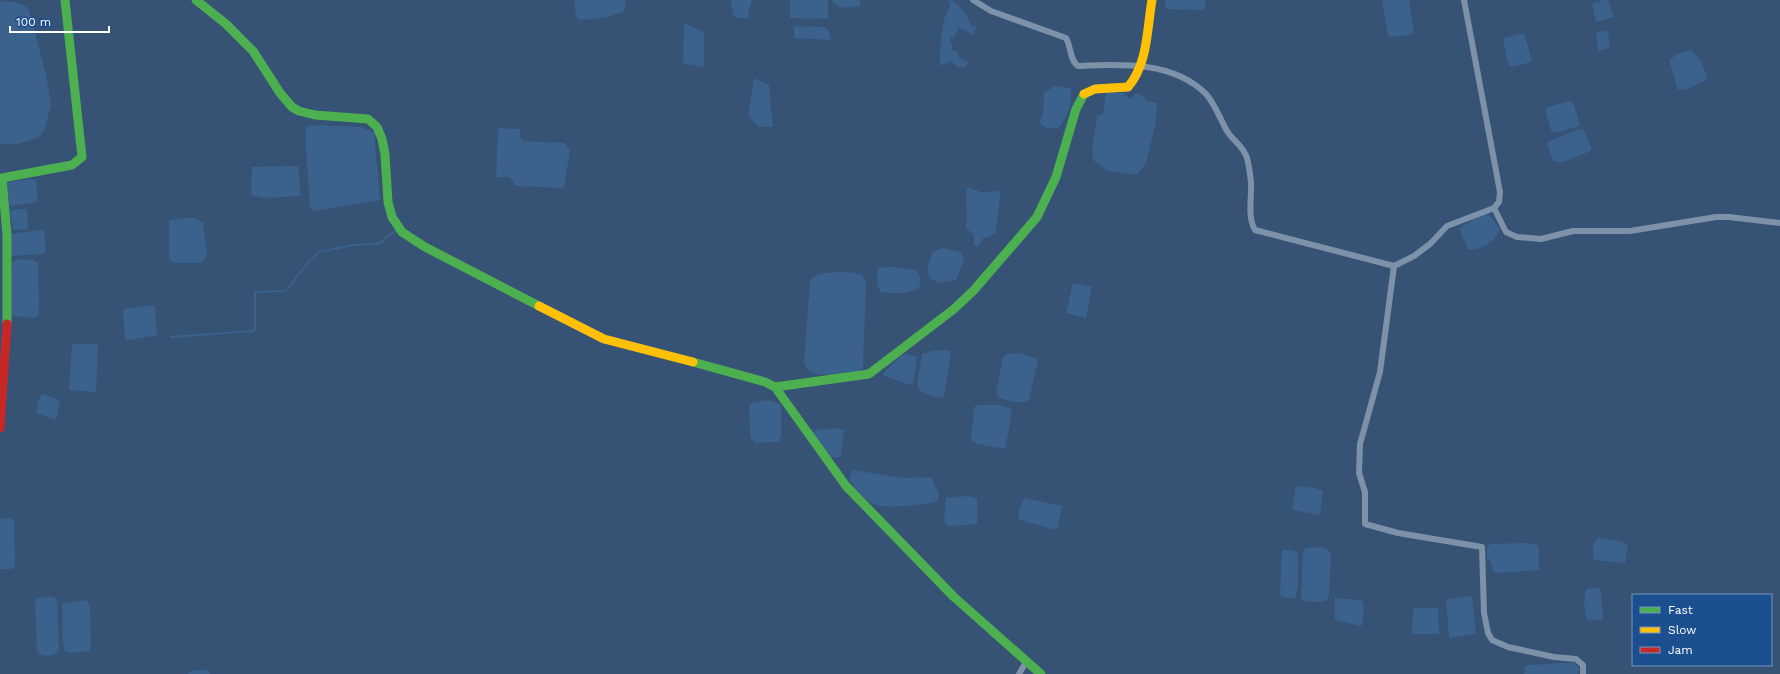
<svg xmlns="http://www.w3.org/2000/svg" width="1780" height="674" font-family="'Work Sans',sans-serif">
<style>
.water{fill:#3b618d}
.lines{fill:none;stroke-linecap:round;stroke-linejoin:round}
.stream{stroke:#3b618d;stroke-width:2}
.street{stroke:#7d92a8;stroke-width:6}
.fast{stroke:#4caf50;stroke-width:9}
.slow{stroke:#ffc107;stroke-width:9}
.jam{stroke:#c62828;stroke-width:9}
</style>
<rect width="100%" height="100%" fill="#365274"/>
<g class="water">
<path d="M 574,0 L 626,0 L 624,11 C 610,18 595,19 579,20 L 576,16 Z"/>
<path d="M 731,0 L 752,0 L 748,14 L 750,18 L 738,18 L 733,15 Z"/>
<path d="M 790,0 L 828,0 L 828,19 L 790,18 Z"/>
<path d="M 832,0 L 860,0 L 860,6 L 844,8 L 834,4 Z"/>
<path d="M 948,0 C 958,0 968,17 972,26 L 976,26 L 974,36 L 959,27 L 954,38 L 951,37 L 950,42 L 953,45 L 952,50 L 958,52 L 959,58 L 968,62 L 966,67 L 958,68 L 951,61 L 940,66 C 940,52 941,16 950,7 Z"/>
<path d="M 1165,0 L 1205,0 L 1205,8 L 1203,10 L 1168,9 L 1165,7 Z"/>
<path d="M 1382,0 L 1409,0 L 1414,33 L 1410,35 L 1389,37 L 1387,30 Z"/>
<path d="M 1605,0 L 1608,0 L 1614,17 L 1596,22 L 1592,3 Z"/>
<path d="M 0,1 C 11,3 21,0 29,10 L 46,75 L 51,105 L 44,131 L 39,137 L 18,144 L 0,144 Z"/>
<path d="M 684,23 L 704,32 L 704,67 L 683,63 Z"/>
<path d="M 794,26 L 824,27 L 829,31 L 831,40 L 794,38 Z"/>
<path d="M 1605,31 L 1608,31 L 1610,48 L 1598,51 L 1596,33 Z"/>
<path d="M 1524,33 L 1532,60 L 1525,64 L 1510,67 L 1507,61 L 1503,38 Z"/>
<path d="M 1691,50 C 1700,58 1705,68 1707,80 L 1688,89 L 1678,90 L 1669,60 L 1679,53 Z"/>
<path d="M 754,78 L 769,85 L 773,127 L 758,127 L 748,115 Z"/>
<path d="M 1054,86 L 1071,88 C 1072,104 1068,115 1059,128 C 1050,129 1045,129 1039,122 C 1045,113 1043,104 1044,93 Z"/>
<path d="M 1106,92 L 1124,93 L 1130,99 L 1136,93 L 1144,97 L 1147,101 L 1157,103 L 1156,122 L 1146,163 L 1137,175 L 1108,171 L 1093,160 L 1092,150 L 1097,116 L 1103,113 Z"/>
<path d="M 1572,101 L 1574,105 L 1580,126 L 1553,133 L 1551,130 L 1545,110 L 1546,108 L 1565,102 Z"/>
<path d="M 310,125 L 361,127 L 374,132 L 380,200 L 316,211 L 310,208 L 305,133 L 307,126 Z"/>
<path d="M 500,128 L 520,129 L 521,139 L 525,141 L 564,143 L 570,150 L 564,188 L 516,186 L 509,177 L 496,177 L 498,130 Z"/>
<path d="M 1580,129 L 1583,129 L 1592,149 L 1591,151 L 1560,163 L 1553,161 L 1547,143 L 1549,141 Z"/>
<path d="M 295,166 L 299,167 L 300,196 L 265,198 L 251,195 L 252,167 Z"/>
<path d="M 33,179 L 36,180 L 38,202 L 12,206 L 9,204 L 7,182 Z"/>
<path d="M 967,187 L 981,192 L 1001,191 L 995,234 L 982,239 L 979,246 L 974,246 L 974,235 L 966,228 C 968,214 965,201 967,187 Z"/>
<path d="M 16,209 L 27,209 L 28,229 L 13,230 L 10,213 L 11,211 Z"/>
<path d="M 1485,214 L 1489,215 L 1500,229 C 1496,241 1481,251 1468,249 L 1459,229 L 1480,215 Z"/>
<path d="M 182,218 L 195,218 L 203,223 L 207,254 L 202,263 L 175,263 L 171,262 L 169,258 L 169,220 Z"/>
<path d="M 44,230 L 46,251 L 43,254 L 14,256 L 11,255 L 9,234 Z"/>
<path d="M 942,248 L 961,252 L 964,259 L 956,280 L 940,283 L 931,279 L 927,271 L 932,252 Z"/>
<path d="M 19,259 L 33,260 L 38,263 L 39,313 L 36,318 L 10,316 L 12,262 Z"/>
<path d="M 884,267 L 894,267 L 916,270 L 921,279 L 919,288 C 909,294 892,294 880,292 C 877,284 876,277 878,268 Z"/>
<path d="M 851,272 L 862,275 L 866,283 L 863,368 C 857,375 826,376 816,374 C 812,373 809,371 806,368 L 804,363 L 810,280 C 818,270 839,273 851,272 Z"/>
<path d="M 1073,283 L 1092,287 L 1086,318 L 1066,313 Z"/>
<path d="M 152,305 L 155,307 L 157,335 L 129,340 L 125,339 L 123,309 Z"/>
<path d="M 72,344 L 98,344 L 96,392 L 69,390 Z"/>
<path d="M 949,350 L 951,352 L 944,397 L 938,398 L 920,391 L 917,384 L 922,354 L 933,351 Z"/>
<path d="M 1009,353 C 1018,353 1030,355 1038,360 L 1029,400 C 1018,405 1010,401 999,398 L 996,392 L 1003,357 Z"/>
<path d="M 906,354 L 917,357 L 913,384 L 910,385 L 884,376 L 884,372 L 902,355 Z"/>
<path d="M 42,394 L 60,400 L 57,418 L 54,419 L 36,413 L 39,398 Z"/>
<path d="M 768,400 L 779,403 L 781,406 L 781,437 L 778,442 L 756,443 L 751,439 L 750,435 L 749,406 L 752,403 Z"/>
<path d="M 977,405 L 1000,405 L 1010,408 L 1012,412 L 1005,449 L 977,444 L 971,440 L 974,409 Z"/>
<path d="M 835,428 L 844,430 L 841,455 L 840,457 L 829,457 L 812,433 L 817,430 Z"/>
<path d="M 854,470 L 902,478 L 931,477 L 939,494 L 938,501 C 925,505 883,510 872,503 C 863,498 855,488 850,480 L 850,475 Z"/>
<path d="M 1296,486 L 1315,488 L 1323,491 L 1320,515 L 1293,510 L 1293,503 Z"/>
<path d="M 968,496 L 976,498 L 977,500 L 977,524 L 955,526 L 946,525 L 944,520 L 946,498 Z"/>
<path d="M 1024,498 L 1062,506 L 1057,529 L 1052,529 L 1020,520 L 1018,514 Z"/>
<path d="M 10,518 L 14,521 L 15,567 L 11,569 L 0,569 L 0,519 Z"/>
<path d="M 1598,538 L 1619,541 L 1628,544 L 1625,563 L 1594,560 C 1591,554 1593,542 1598,538 Z"/>
<path d="M 1489,544 L 1528,543 L 1537,545 L 1539,548 L 1539,570 L 1496,573 L 1493,571 L 1491,562 L 1487,559 L 1487,547 Z"/>
<path d="M 1321,547 L 1328,550 L 1331,555 L 1329,595 L 1327,600 C 1319,602 1310,604 1302,600 L 1301,597 L 1303,553 L 1306,548 Z"/>
<path d="M 1282,550 L 1293,550 L 1298,553 L 1298,585 L 1295,598 L 1285,598 L 1280,594 Z"/>
<path d="M 1591,588 L 1599,588 L 1601,591 L 1603,617 L 1603,619 L 1589,621 C 1583,617 1583,595 1587,589 Z"/>
<path d="M 49,596 L 57,598 L 59,652 C 53,656 41,658 37,651 L 35,601 L 38,598 Z"/>
<path d="M 1472,596 L 1476,634 L 1449,638 L 1446,599 Z"/>
<path d="M 1335,598 L 1360,600 L 1363,601 L 1364,608 L 1362,626 L 1335,620 Z"/>
<path d="M 83,600 L 87,601 L 90,607 L 91,648 L 89,651 L 71,653 L 65,651 L 63,643 L 62,604 Z"/>
<path d="M 1413,608 L 1438,608 L 1439,634 L 1412,634 Z"/>
<path d="M 1562,663 L 1575,663 L 1579,668 L 1578,674 L 1524,674 L 1525,666 L 1530,665 Z"/>
<path d="M 206,670 L 209,671 L 210,674 L 188,674 L 190,671 Z"/>
</g>
<g class="lines">
<path class="stream" d="M 171,337 L 253,331 L 255,329 L 255,292 L 286,291 L 310,260 L 319,252 L 354,245 L 375,244 L 382,242 L 387,236 L 396,231"/>
<g class="street">
<path d="M 973,0 L 991,11 L 1066,38 C 1071,46 1070,61 1078,66 C 1121,64 1173,61 1206,94 C 1215,104 1220,119 1227,131 C 1233,141 1243,145 1247,158 C 1249,165 1250,174 1251,182 C 1252,196 1247,217 1255,230 L 1394,266 L 1414,256 L 1430,244 L 1447,226 L 1494,208 L 1499,202 L 1500,192 L 1464,0"/>
<path d="M 1494,208 L 1506,232 L 1517,237 L 1541,239 L 1573,231 L 1630,231 L 1716,217 L 1729,217 L 1780,223"/>
<path d="M 1394,266 L 1380,372 L 1360,444 L 1359,473 L 1365,492 L 1365,524 L 1398,533 L 1482,547 L 1484,613 L 1488,633 L 1492,640 L 1508,647 L 1554,657 L 1576,659 L 1583,665 L 1583,674"/>
<path d="M 1019,674 L 1026,662"/>
</g>
<g class="fast">
<path d="M 196,0 L 226,24 L 253,51 L 280,93 L 292,107 L 299,111 L 315,115 L 368,119 L 377,127 L 382,139 L 385,154 L 388,202 L 392,217 L 402,232 L 425,247 L 539,306"/>
<path d="M 7,324 L 7,235 L 2,178 L 72,165 L 82,157 L 65,0"/>
<path d="M 693,362 L 765,382 L 775,387 L 846,486 L 954,597 L 1041,674"/>
<path d="M 775,387 L 869,374 L 954,309 L 974,290 L 1037,217 L 1056,177 L 1076,109 L 1084,94"/>
</g>
<g class="slow">
<path d="M 1084,94 L 1095,89 L 1128,87 C 1148,64 1147,28 1152,0"/>
<path d="M 539,306 L 604,339 L 693,362"/>
</g>
<path class="jam" d="M 0,428 L 7,324"/>
</g>
<rect x="1632" y="594" width="140" height="72" fill="#1b4f8f" stroke="#7695bc"/>
<rect x="1640" y="607" width="20" height="6" fill="#4caf50" stroke="#7695bc"/>
<text x="1668" y="614" font-size="12" fill="#ffffff">Fast</text>
<rect x="1640" y="627" width="20" height="6" fill="#ffc107" stroke="#7695bc"/>
<text x="1668" y="634" font-size="12" fill="#ffffff">Slow</text>
<rect x="1640" y="647" width="20" height="6" fill="#c62828" stroke="#7695bc"/>
<text x="1668" y="654" font-size="12" fill="#ffffff">Jam</text>
<path d="M10 26v6h99v-6" fill="none" stroke="#ffffff" stroke-width="2"/>
<text x="16" y="26" font-size="12" fill="#ffffff" stroke="#1b4f8f" stroke-width="3" paint-order="stroke">100 m</text>
</svg>
